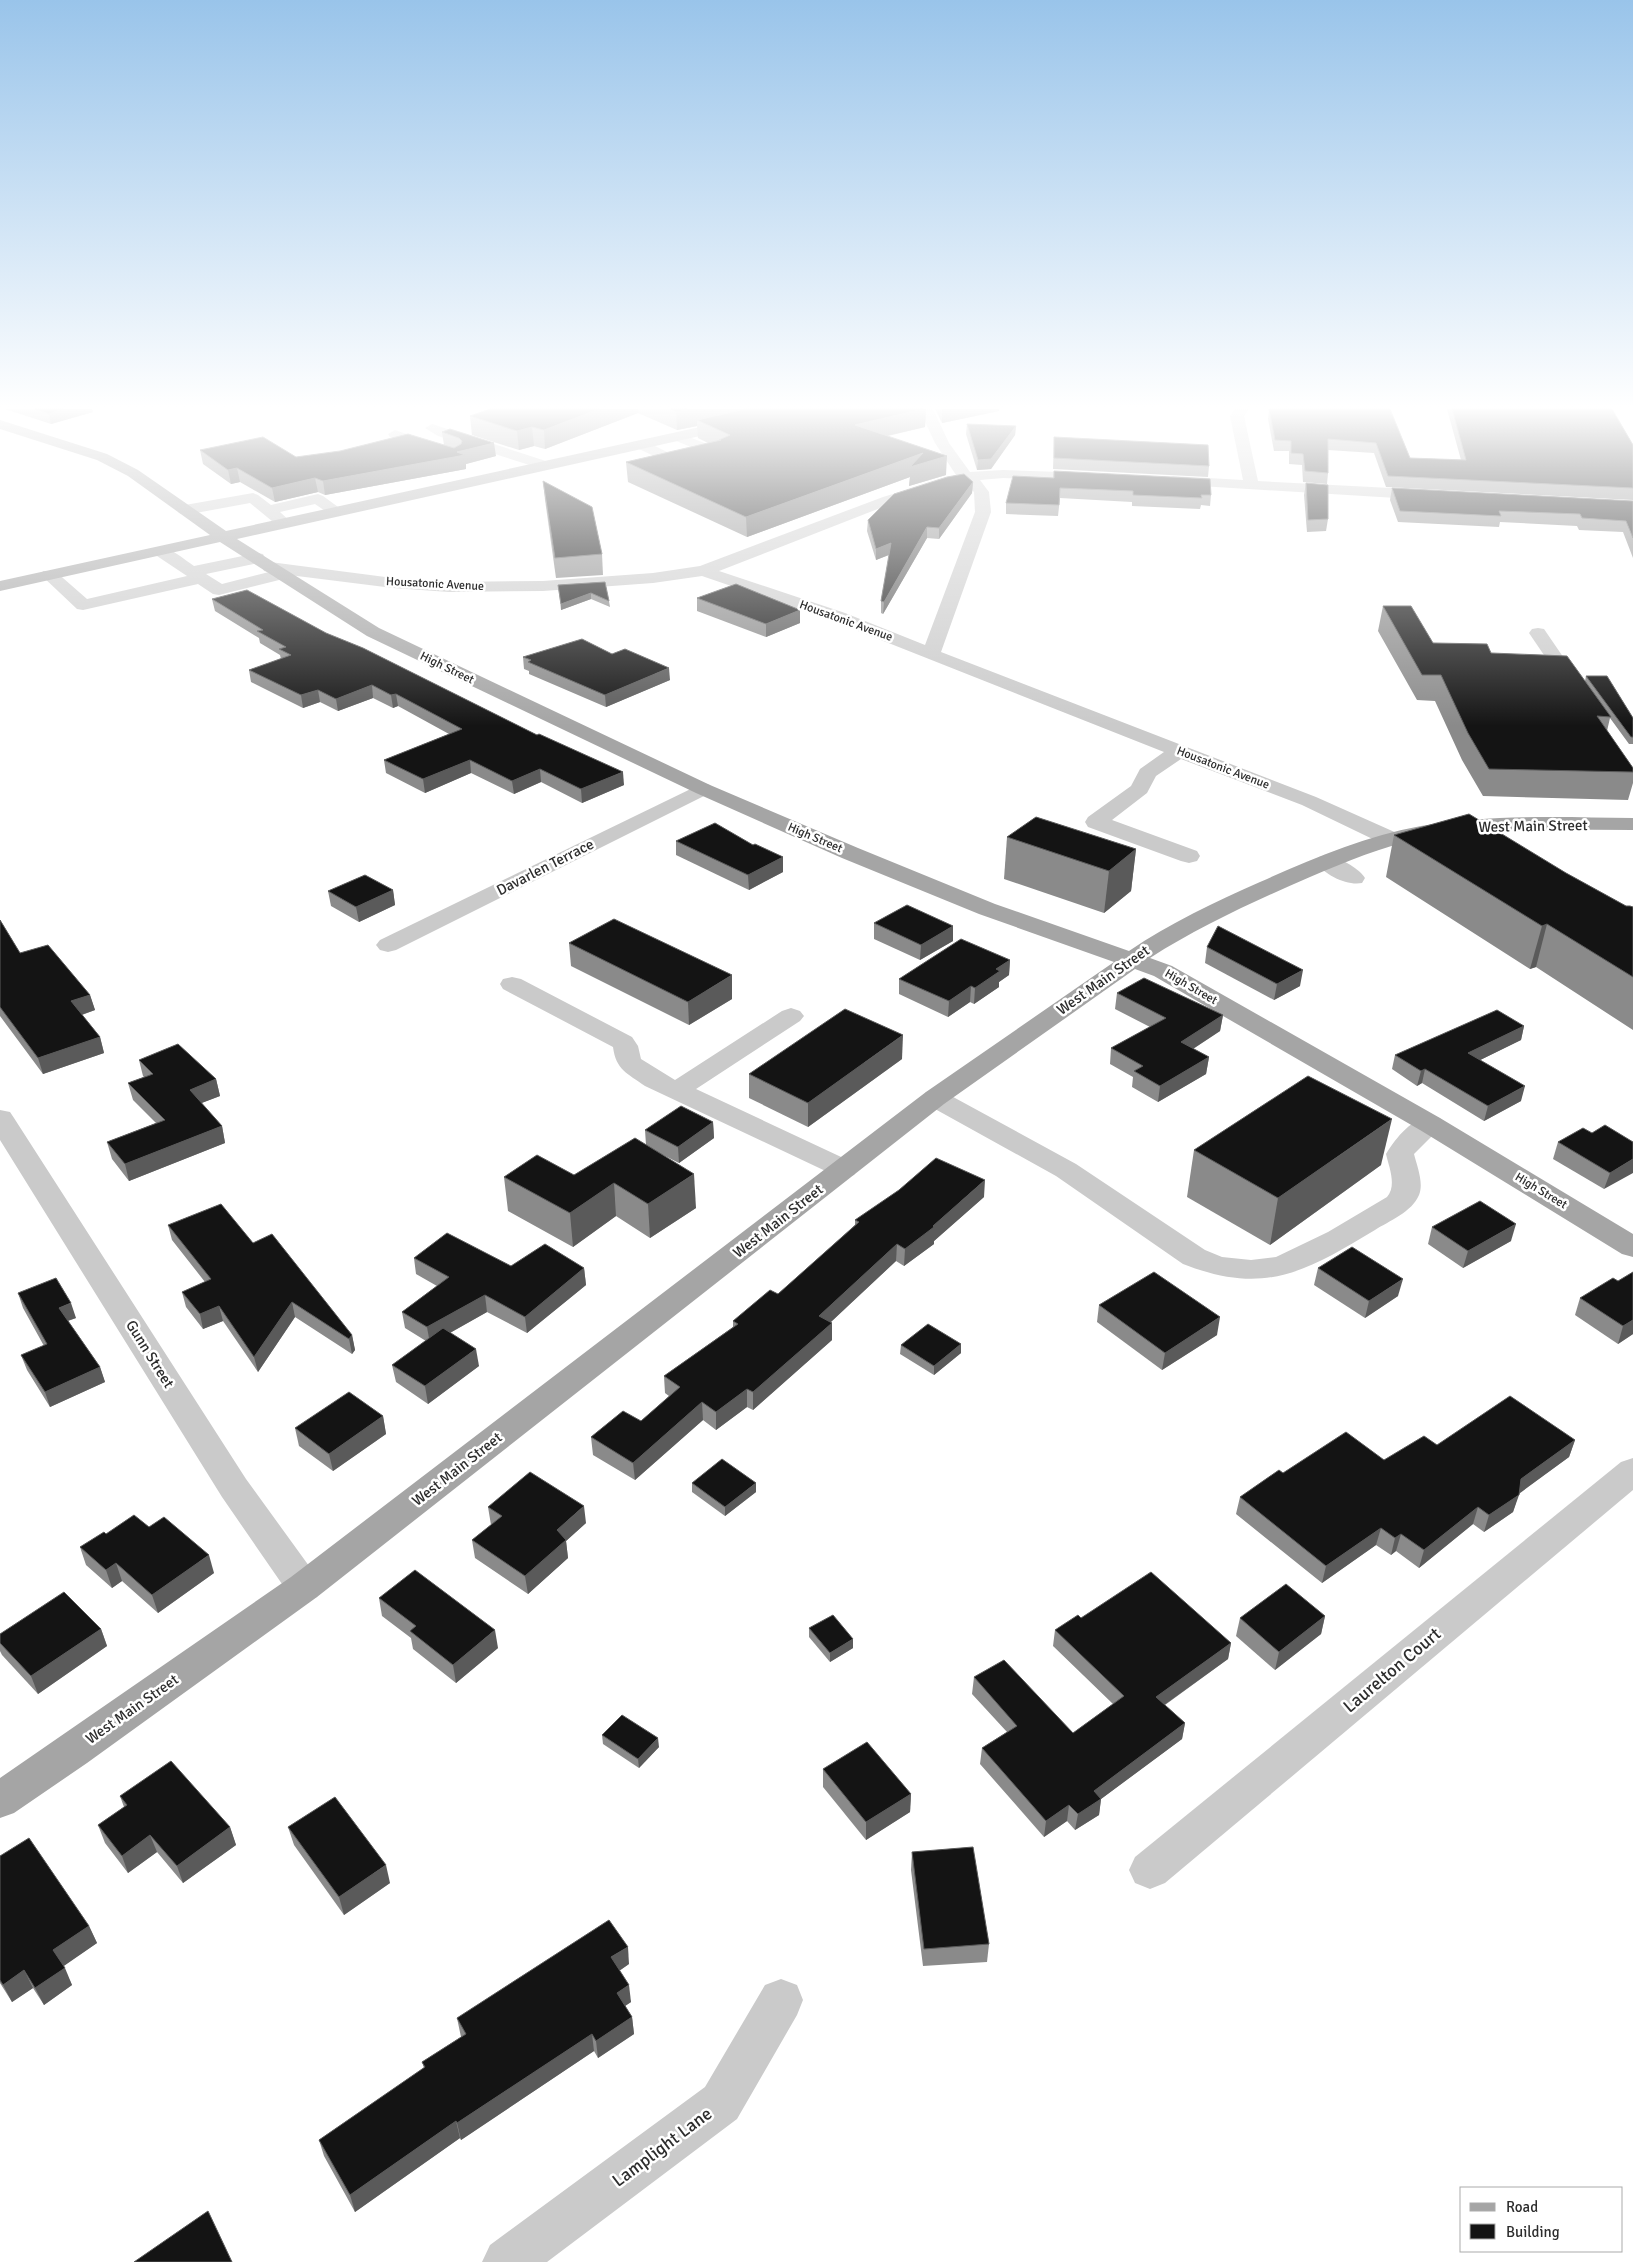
<svg xmlns="http://www.w3.org/2000/svg" width="1633" height="2262" font-family="Signika,sans-serif">
<style>
.lines{fill:none;stroke-linecap:round;stroke-linejoin:round}
.minor{fill:#cacaca;fill-rule:evenodd}
.major{fill:#a5a5a5;fill-rule:evenodd}
.wall{fill:#8a8a8a}
.shaded-wall{fill:#5a5a5a}
.building{fill:#141414;stroke:#5a5a5a}
.labels{text-anchor:middle;dominant-baseline:central;stroke-width:5;stroke-linejoin:round;paint-order:stroke}
.far-street-label{font-size:12px;fill:#2d2d2d;stroke:#fff}
.street-label{font-size:15px;fill:#2d2d2d;stroke:#fff}
.near-street-label{font-size:18px;fill:#2d2d2d;stroke:#fff}
</style>
<rect width="100%" height="100%" fill="#fff"/>
<g class="lines">
<g class="minor">
<path d="M 919,409 L 933,409 L 949,443 L 970,472 L 1003,470 L 1090,473 L 1095,474 L 1097,477 L 1095,480 L 1090,481 L 1003,478 L 980,480 L 989,492 L 991,512 L 941,652 L 1316,797 L 1399,834 L 1402,839 L 1399,844 L 1391,846 L 1383,844 L 1302,805 L 1181,759 L 1156,776 L 1147,793 L 1112,820 L 1197,851 L 1200,856 L 1197,861 L 1189,863 L 1181,861 L 1088,827 L 1085,822 L 1088,817 L 1131,786 L 1140,769 L 1164,752 L 833,621 L 702,576 L 653,583 L 543,591 L 449,592 L 393,588 L 289,575 L 287,578 L 219,595 L 213,594 L 198,584 L 83,610 L 77,609 L 41,575 L 43,571 L 55,571 L 87,599 L 187,576 L 154,554 L 152,551 L 154,548 C 168,544 183,559 194,566 L 257,553 L 263,554 L 265,558 L 263,562 L 206,574 L 222,584 L 269,572 L 264,571 L 262,567 L 264,563 L 270,562 L 393,578 L 449,582 L 543,581 L 653,573 L 700,566 L 883,497 L 956,475 L 935,443 ZM 963,482 L 974,492 L 975,512 L 925,645 L 845,613 L 719,571 L 893,503 Z"/>
<path d="M 1235,409 L 1249,409 L 1244,416 L 1258,481 L 1429,490 L 1434,492 L 1437,495 L 1434,498 L 1429,500 L 1168,484 L 1165,481 L 1168,478 L 1173,476 L 1243,480 L 1230,416 Z"/>
<path d="M 432,424 L 552,463 L 554,466 L 552,469 L 542,469 L 438,436 L 425,428 Z"/>
<path d="M 395,430 L 441,446 L 443,449 L 436,453 L 390,437 L 388,434 Z"/>
<path d="M 679,433 L 722,450 L 724,453 L 722,456 L 677,467 L 637,448 L 635,445 L 637,442 L 647,442 L 679,458 L 703,452 L 674,440 L 672,437 Z"/>
<path d="M 253,493 L 258,495 L 271,505 L 318,494 L 323,496 L 345,512 L 343,515 L 331,515 L 315,504 L 280,512 L 292,523 L 290,526 L 278,526 L 250,503 L 185,515 L 179,513 L 177,510 L 179,507 L 185,505 Z"/>
<path d="M 1538,628 L 1544,629 L 1583,686 L 1581,690 L 1574,692 L 1567,690 L 1565,686 L 1529,633 L 1532,629 Z"/>
<path d="M 703,783 L 710,785 L 713,789 L 710,793 L 396,950 L 388,952 L 380,950 L 376,945 L 380,940 Z"/>
<path d="M 1327,855 C 1339,858 1358,867 1365,878 L 1362,883 C 1347,886 1324,875 1316,862 L 1319,857 Z"/>
<path d="M 512,977 L 521,979 L 632,1037 L 638,1046 L 641,1059 L 675,1080 L 782,1011 L 791,1008 L 800,1011 L 804,1016 L 800,1021 L 696,1089 L 854,1163 L 858,1169 L 854,1175 L 844,1178 L 834,1175 L 645,1086 C 627,1073 616,1070 613,1047 L 503,989 L 500,984 L 503,979 Z"/>
<path d="M 935,1090 L 944,1092 L 1076,1164 L 1205,1250 L 1222,1257 L 1251,1260 L 1276,1257 L 1328,1232 L 1387,1197 C 1397,1186 1389,1167 1386,1154 C 1398,1135 1416,1112 1440,1118 L 1444,1124 L 1414,1154 C 1417,1166 1424,1183 1419,1195 C 1412,1212 1389,1221 1375,1230 C 1305,1272 1265,1296 1183,1264 L 1056,1176 L 926,1104 L 922,1098 L 926,1092 Z"/>
<path d="M 0,1110 L 10,1112 L 14,1118 L 246,1479 L 317,1577 L 322,1587 L 317,1597 L 304,1601 L 291,1597 L 222,1497 L 0,1140 Z"/>
<path d="M 1633,1458 L 1633,1490 L 1165,1883 L 1150,1889 L 1135,1883 L 1129,1870 L 1135,1857 L 1621,1462 Z"/>
<path d="M 781,1979 L 797,1985 L 803,2000 L 797,2015 L 737,2119 L 547,2262 L 482,2262 L 490,2245 L 705,2087 L 765,1985 Z"/>
</g>
<path class="major" d="M 782,409 L 810,409 L 803,413 L 237,539 L 379,628 L 710,785 L 858,848 L 995,904 L 1129,951 C 1170,923 1215,902 1260,882 C 1312,859 1365,836 1421,826 C 1491,814 1562,817 1633,818 L 1633,830 C 1562,830 1490,826 1421,839 C 1382,846 1346,862 1310,877 C 1255,901 1200,926 1150,958 L 1172,966 L 1440,1118 L 1633,1234 L 1633,1257 L 1622,1254 L 1420,1130 L 1154,976 L 1135,969 L 944,1104 L 317,1597 L 87,1763 L 14,1813 L 0,1818 L 0,1778 L 291,1577 L 926,1092 L 1114,962 L 979,914 L 842,858 L 696,793 L 367,636 L 220,542 L 0,591 L 0,581 L 210,535 L 128,476 L 97,460 L 0,429 L 0,420 L 107,454 L 138,470 L 226,531 Z"/>
</g>
<g class="wall">
<path d="M 5,409 L 92,409 L 93,412 L 51,424 Z"/>
<path d="M 490,409 L 926,409 L 925,427 L 888,436 L 946,475 L 909,486 L 910,477 L 747,537 L 628,482 L 626,462 L 708,443 L 698,438 L 697,426 L 677,430 L 638,413 L 545,449 L 534,446 L 519,450 L 472,435 L 470,416 Z"/>
<path d="M 935,409 L 999,409 L 999,411 L 942,423 Z"/>
<path d="M 1269,409 L 1390,409 L 1410,458 L 1461,460 L 1447,409 L 1612,409 L 1633,445 L 1633,500 L 1386,487 L 1374,453 L 1328,450 L 1328,473 L 1327,484 L 1303,482 L 1302,465 L 1289,464 L 1289,451 L 1274,451 L 1268,419 Z"/>
<path d="M 967,424 L 1016,426 L 1015,435 L 991,469 L 977,470 L 966,434 Z"/>
<path d="M 450,429 L 496,456 L 466,464 L 466,469 L 325,495 L 318,492 L 275,502 L 240,482 L 231,484 L 203,464 L 200,450 L 296,457 L 444,445 L 442,432 Z"/>
<path d="M 1054,437 L 1209,466 L 1208,477 L 1053,469 Z"/>
<path d="M 1054,471 L 1211,495 L 1210,506 L 1201,505 L 1200,509 L 1132,506 L 1132,502 L 1060,498 L 1058,516 L 1006,514 L 1006,503 L 1053,478 Z"/>
<path d="M 543,481 L 602,554 L 603,575 L 556,578 L 545,500 Z"/>
<path d="M 973,482 L 972,493 L 939,539 L 927,538 L 883,614 L 881,613 L 881,601 L 889,555 L 876,560 L 867,531 L 868,520 Z"/>
<path d="M 1306,483 L 1328,519 L 1326,531 L 1307,532 L 1304,495 Z"/>
<path d="M 1392,488 L 1633,501 L 1633,558 L 1623,532 L 1579,530 L 1577,526 L 1500,522 L 1499,527 L 1398,522 L 1390,500 Z"/>
<path d="M 605,582 L 609,601 L 610,607 L 591,599 L 561,610 L 558,585 Z"/>
<path d="M 697,598 L 800,610 L 800,623 L 766,637 L 697,611 Z"/>
<path d="M 212,599 L 326,633 L 624,785 L 582,803 L 541,782 L 514,794 L 471,773 L 425,793 L 386,773 L 384,760 L 449,734 L 398,706 L 393,708 L 373,698 L 338,711 L 320,702 L 303,708 L 251,682 L 249,670 L 281,659 L 280,655 L 260,643 L 259,638 L 215,611 Z"/>
<path d="M 1383,606 L 1433,643 L 1491,653 L 1585,681 L 1586,676 L 1633,718 L 1633,744 L 1629,744 L 1610,718 L 1607,731 L 1633,768 L 1633,783 L 1628,800 L 1483,796 L 1462,760 L 1435,701 L 1417,700 L 1378,631 Z"/>
<path d="M 612,654 L 670,680 L 606,707 L 529,674 L 529,671 L 524,669 L 523,657 Z"/>
<path d="M 1394,835 L 1566,873 L 1626,906 L 1633,907 L 1633,1030 L 1536,967 L 1530,969 L 1386,877 Z"/>
<path d="M 1007,837 L 1136,849 L 1131,891 L 1104,913 L 1004,879 Z"/>
<path d="M 676,841 L 753,845 L 783,857 L 783,872 L 749,890 L 676,855 Z"/>
<path d="M 393,890 L 395,905 L 359,922 L 331,906 L 328,891 Z"/>
<path d="M 0,920 L 20,953 L 90,995 L 95,1010 L 82,1015 L 100,1037 L 104,1053 L 43,1074 L 0,1016 Z"/>
<path d="M 874,923 L 953,926 L 953,941 L 920,960 L 874,939 Z"/>
<path d="M 569,943 L 732,999 L 689,1025 L 571,966 Z"/>
<path d="M 1207,947 L 1300,986 L 1274,1000 L 1205,963 Z"/>
<path d="M 1010,960 L 1009,975 L 999,982 L 999,987 L 974,1004 L 970,1002 L 948,1017 L 899,994 L 899,979 Z"/>
<path d="M 1117,993 L 1223,1015 L 1220,1031 L 1193,1049 L 1209,1057 L 1206,1074 L 1158,1102 L 1132,1087 L 1133,1077 L 1110,1064 L 1111,1048 L 1150,1027 L 1115,1009 Z"/>
<path d="M 1524,1026 L 1521,1040 L 1480,1060 L 1521,1101 L 1484,1121 L 1422,1083 L 1417,1086 L 1392,1069 L 1395,1055 Z"/>
<path d="M 902,1059 L 808,1127 L 749,1098 L 749,1074 Z"/>
<path d="M 139,1060 L 216,1079 L 220,1096 L 201,1103 L 222,1126 L 225,1143 L 129,1181 L 112,1159 L 107,1142 L 156,1123 L 133,1100 L 128,1083 L 144,1077 L 143,1076 Z"/>
<path d="M 713,1122 L 714,1138 L 679,1163 L 659,1153 L 696,1208 L 650,1238 L 616,1216 L 573,1247 L 508,1211 L 504,1177 L 574,1175 L 646,1145 L 645,1130 Z"/>
<path d="M 1592,1133 L 1633,1142 L 1604,1189 L 1553,1159 L 1558,1142 Z"/>
<path d="M 1194,1150 L 1381,1165 L 1270,1245 L 1187,1197 Z"/>
<path d="M 984,1197 L 934,1241 L 934,1244 L 904,1266 L 896,1261 L 831,1322 L 832,1340 L 753,1410 L 747,1407 L 716,1430 L 703,1420 L 635,1480 L 593,1455 L 591,1437 L 641,1421 L 669,1396 L 665,1393 L 664,1376 L 733,1327 L 733,1321 L 778,1294 L 855,1225 L 855,1220 Z"/>
<path d="M 168,1225 L 253,1243 L 352,1335 L 355,1350 L 352,1354 L 295,1317 L 258,1372 L 223,1321 L 203,1329 L 186,1307 L 182,1292 L 205,1282 L 172,1240 Z"/>
<path d="M 1432,1227 L 1511,1241 L 1463,1268 L 1428,1244 Z"/>
<path d="M 414,1258 L 511,1266 L 584,1268 L 586,1285 L 527,1333 L 487,1312 L 450,1333 L 479,1366 L 428,1404 L 396,1382 L 392,1365 L 426,1341 L 405,1328 L 402,1312 L 437,1286 L 416,1274 Z"/>
<path d="M 1318,1268 L 1398,1296 L 1365,1318 L 1314,1285 Z"/>
<path d="M 1618,1281 L 1633,1334 L 1618,1344 L 1575,1315 L 1580,1298 Z"/>
<path d="M 18,1293 L 76,1318 L 68,1321 L 100,1367 L 105,1382 L 50,1407 L 27,1370 L 21,1355 L 44,1346 L 23,1308 Z"/>
<path d="M 1099,1305 L 1217,1335 L 1162,1370 L 1097,1322 Z"/>
<path d="M 961,1344 L 961,1353 L 934,1375 L 900,1354 L 901,1345 Z"/>
<path d="M 383,1416 L 386,1434 L 333,1471 L 299,1446 L 295,1428 Z"/>
<path d="M 1575,1440 L 1569,1457 L 1519,1493 L 1513,1512 L 1484,1532 L 1473,1524 L 1419,1568 L 1396,1551 L 1391,1555 L 1376,1545 L 1322,1583 L 1236,1514 L 1240,1497 L 1283,1473 L 1384,1460 L 1437,1445 Z"/>
<path d="M 692,1483 L 756,1492 L 725,1516 L 692,1492 Z"/>
<path d="M 488,1507 L 586,1523 L 566,1541 L 568,1558 L 528,1594 L 475,1558 L 472,1540 L 491,1525 Z"/>
<path d="M 149,1527 L 214,1573 L 158,1613 L 122,1581 L 112,1588 L 86,1565 L 80,1547 L 106,1534 Z"/>
<path d="M 379,1598 L 498,1648 L 456,1683 L 413,1649 L 411,1638 L 382,1616 Z"/>
<path d="M 1325,1616 L 1321,1634 L 1275,1670 L 1236,1636 L 1240,1618 Z"/>
<path d="M 1081,1618 L 1231,1643 L 1228,1659 L 1165,1705 L 1185,1723 L 1182,1739 L 1101,1799 L 1099,1815 L 1075,1830 L 1067,1821 L 1044,1837 L 980,1764 L 982,1748 L 1007,1732 L 972,1694 L 974,1677 L 1073,1733 L 1113,1704 L 1053,1646 L 1055,1630 Z"/>
<path d="M 809,1628 L 853,1648 L 830,1662 L 809,1637 Z"/>
<path d="M 101,1629 L 107,1646 L 38,1694 L 2,1655 L 0,1651 L 0,1634 Z"/>
<path d="M 602,1735 L 659,1747 L 639,1768 L 603,1744 Z"/>
<path d="M 823,1769 L 911,1794 L 910,1812 L 866,1840 L 823,1787 Z"/>
<path d="M 120,1796 L 230,1827 L 236,1845 L 183,1883 L 157,1852 L 128,1873 L 105,1843 L 98,1825 L 124,1807 Z"/>
<path d="M 288,1827 L 390,1883 L 344,1915 L 294,1845 Z"/>
<path d="M 912,1852 L 989,1944 L 987,1962 L 923,1966 L 911,1870 Z"/>
<path d="M 0,1856 L 89,1926 L 97,1943 L 63,1966 L 72,1985 L 44,2005 L 33,1988 L 12,2002 L 0,1983 Z"/>
<path d="M 629,1964 L 619,1971 L 631,2002 L 625,2006 L 632,2017 L 634,2034 L 598,2058 L 594,2051 L 461,2140 L 460,2138 L 355,2212 L 324,2156 L 319,2140 L 424,2068 L 422,2062 L 461,2037 L 457,2018 Z"/>
</g>
<g class="shaded-wall">
<path d="M 63,409 L 92,409 L 93,412 L 51,424 L 49,414 Z"/>
<path d="M 599,409 L 638,409 L 638,413 L 545,449 L 544,430 Z"/>
<path d="M 687,409 L 771,409 L 697,420 L 697,426 L 677,430 L 676,412 Z"/>
<path d="M 923,409 L 926,409 L 925,427 L 855,443 L 855,425 Z"/>
<path d="M 942,409 L 999,409 L 999,411 L 942,423 Z"/>
<path d="M 1016,426 L 1015,435 L 991,469 L 977,470 L 978,460 Z"/>
<path d="M 532,427 L 534,446 L 519,450 L 517,431 Z"/>
<path d="M 494,443 L 496,456 L 466,464 L 466,469 L 325,495 L 323,481 L 457,452 Z"/>
<path d="M 923,453 L 947,456 L 946,475 L 909,486 L 910,477 L 747,537 L 746,517 Z"/>
<path d="M 237,468 L 240,482 L 231,484 L 228,470 Z"/>
<path d="M 315,478 L 318,492 L 275,502 L 272,488 Z"/>
<path d="M 973,482 L 972,493 L 939,539 L 939,528 Z"/>
<path d="M 927,527 L 927,538 L 883,614 L 884,602 Z"/>
<path d="M 891,543 L 891,554 L 876,560 L 876,549 Z"/>
<path d="M 591,593 L 591,599 L 561,610 L 561,604 Z"/>
<path d="M 800,610 L 800,623 L 766,637 L 766,624 Z"/>
<path d="M 669,668 L 670,680 L 606,707 L 605,695 Z"/>
<path d="M 372,685 L 373,698 L 338,711 L 336,699 Z"/>
<path d="M 318,690 L 320,702 L 303,708 L 301,695 Z"/>
<path d="M 396,694 L 398,706 L 393,708 L 391,695 Z"/>
<path d="M 470,760 L 471,773 L 425,793 L 423,779 Z"/>
<path d="M 540,769 L 541,782 L 514,794 L 512,781 Z"/>
<path d="M 623,772 L 624,785 L 582,803 L 581,789 Z"/>
<path d="M 1136,849 L 1131,891 L 1104,913 L 1109,871 Z"/>
<path d="M 783,857 L 783,872 L 749,890 L 748,875 Z"/>
<path d="M 393,890 L 395,905 L 359,922 L 356,907 Z"/>
<path d="M 1547,924 L 1536,967 L 1530,969 L 1542,926 Z"/>
<path d="M 953,926 L 953,941 L 920,960 L 921,945 Z"/>
<path d="M 1010,960 L 1009,975 L 999,982 L 999,987 L 974,1004 L 975,988 L 996,969 Z"/>
<path d="M 1303,970 L 1300,986 L 1274,1000 L 1277,984 Z"/>
<path d="M 732,975 L 732,999 L 689,1025 L 688,1002 Z"/>
<path d="M 971,986 L 970,1002 L 948,1017 L 949,1001 Z"/>
<path d="M 90,995 L 95,1010 L 75,1017 L 71,1001 Z"/>
<path d="M 1223,1015 L 1220,1031 L 1179,1058 L 1181,1042 Z"/>
<path d="M 1524,1026 L 1521,1040 L 1464,1068 L 1468,1053 Z"/>
<path d="M 903,1035 L 902,1059 L 808,1127 L 808,1103 Z"/>
<path d="M 100,1037 L 104,1053 L 43,1074 L 38,1058 Z"/>
<path d="M 1209,1057 L 1206,1074 L 1158,1102 L 1160,1086 Z"/>
<path d="M 1425,1069 L 1422,1083 L 1417,1086 L 1421,1071 Z"/>
<path d="M 216,1079 L 220,1096 L 194,1106 L 190,1090 Z"/>
<path d="M 1525,1086 L 1521,1101 L 1484,1121 L 1488,1106 Z"/>
<path d="M 1392,1119 L 1381,1165 L 1270,1245 L 1278,1198 Z"/>
<path d="M 713,1122 L 714,1138 L 679,1163 L 678,1147 Z"/>
<path d="M 222,1126 L 225,1143 L 129,1181 L 125,1164 Z"/>
<path d="M 1633,1159 L 1633,1173 L 1604,1189 L 1610,1173 Z"/>
<path d="M 694,1174 L 696,1208 L 650,1238 L 648,1204 Z"/>
<path d="M 985,1180 L 984,1197 L 934,1241 L 934,1244 L 904,1266 L 905,1249 L 933,1226 Z"/>
<path d="M 614,1183 L 616,1216 L 573,1247 L 570,1213 Z"/>
<path d="M 1516,1224 L 1511,1241 L 1463,1268 L 1468,1251 Z"/>
<path d="M 897,1244 L 896,1261 L 819,1333 L 819,1316 Z"/>
<path d="M 584,1268 L 586,1285 L 527,1333 L 525,1317 Z"/>
<path d="M 1403,1279 L 1398,1296 L 1365,1318 L 1369,1301 Z"/>
<path d="M 485,1295 L 487,1312 L 430,1344 L 427,1327 Z"/>
<path d="M 292,1302 L 295,1317 L 258,1372 L 254,1357 Z"/>
<path d="M 71,1303 L 76,1318 L 64,1322 L 59,1308 Z"/>
<path d="M 219,1306 L 223,1321 L 203,1329 L 200,1314 Z"/>
<path d="M 1220,1317 L 1217,1335 L 1162,1370 L 1165,1353 Z"/>
<path d="M 1633,1320 L 1633,1334 L 1618,1344 L 1623,1326 Z"/>
<path d="M 832,1323 L 832,1340 L 753,1410 L 753,1392 Z"/>
<path d="M 352,1335 L 355,1350 L 352,1354 L 349,1339 Z"/>
<path d="M 961,1344 L 961,1353 L 934,1375 L 934,1366 Z"/>
<path d="M 476,1349 L 479,1366 L 428,1404 L 425,1386 Z"/>
<path d="M 100,1367 L 105,1382 L 50,1407 L 45,1392 Z"/>
<path d="M 747,1389 L 747,1407 L 716,1430 L 716,1412 Z"/>
<path d="M 702,1402 L 703,1420 L 635,1480 L 633,1463 Z"/>
<path d="M 383,1416 L 386,1434 L 333,1471 L 329,1454 Z"/>
<path d="M 1575,1440 L 1569,1457 L 1516,1496 L 1521,1479 Z"/>
<path d="M 756,1483 L 756,1492 L 725,1516 L 725,1507 Z"/>
<path d="M 1519,1495 L 1513,1512 L 1484,1532 L 1489,1515 Z"/>
<path d="M 584,1506 L 586,1523 L 566,1541 L 568,1558 L 528,1594 L 525,1576 L 557,1530 Z"/>
<path d="M 1478,1507 L 1473,1524 L 1419,1568 L 1424,1550 Z"/>
<path d="M 1381,1528 L 1376,1545 L 1322,1583 L 1326,1566 Z"/>
<path d="M 1401,1534 L 1396,1551 L 1391,1555 L 1395,1538 Z"/>
<path d="M 209,1555 L 214,1573 L 158,1613 L 152,1595 Z"/>
<path d="M 116,1563 L 122,1581 L 112,1588 L 106,1570 Z"/>
<path d="M 1325,1616 L 1321,1634 L 1275,1670 L 1279,1652 Z"/>
<path d="M 101,1629 L 107,1646 L 38,1694 L 31,1676 Z"/>
<path d="M 495,1630 L 498,1648 L 456,1683 L 453,1665 Z"/>
<path d="M 853,1639 L 853,1648 L 830,1662 L 830,1653 Z"/>
<path d="M 1231,1643 L 1228,1659 L 1153,1713 L 1156,1697 Z"/>
<path d="M 1185,1723 L 1182,1739 L 1101,1799 L 1099,1815 L 1075,1830 L 1078,1814 L 1094,1791 Z"/>
<path d="M 658,1738 L 659,1747 L 639,1768 L 638,1759 Z"/>
<path d="M 911,1794 L 910,1812 L 866,1840 L 866,1822 Z"/>
<path d="M 1069,1805 L 1067,1821 L 1044,1837 L 1046,1821 Z"/>
<path d="M 230,1827 L 236,1845 L 183,1883 L 177,1866 Z"/>
<path d="M 150,1835 L 157,1852 L 128,1873 L 122,1856 Z"/>
<path d="M 386,1865 L 390,1883 L 344,1915 L 339,1897 Z"/>
<path d="M 89,1926 L 97,1943 L 61,1968 L 53,1950 Z"/>
<path d="M 628,1947 L 629,1964 L 613,1975 L 611,1957 Z"/>
<path d="M 65,1968 L 72,1985 L 44,2005 L 35,1988 Z"/>
<path d="M 24,1970 L 33,1988 L 12,2002 L 3,1985 Z"/>
<path d="M 629,1985 L 631,2002 L 619,2010 L 617,1993 Z"/>
<path d="M 632,2017 L 634,2034 L 598,2058 L 596,2041 Z"/>
<path d="M 592,2034 L 594,2051 L 461,2140 L 457,2123 Z"/>
<path d="M 456,2121 L 460,2138 L 355,2212 L 350,2195 Z"/>
</g>
<g class="building">
<path d="M 35,409 L 63,409 L 49,414 Z"/>
<path d="M 490,409 L 599,409 L 544,430 L 532,427 L 517,431 L 470,416 Z"/>
<path d="M 671,409 L 687,409 L 676,412 Z"/>
<path d="M 745,409 L 923,409 L 855,425 L 947,456 L 910,467 L 923,453 L 746,517 L 626,462 L 721,440 L 719,440 L 730,435 L 697,420 Z"/>
<path d="M 1269,409 L 1390,409 L 1410,458 L 1466,460 L 1452,409 L 1612,409 L 1633,445 L 1633,488 L 1388,476 L 1376,443 L 1328,439 L 1328,473 L 1305,471 L 1303,454 L 1291,453 L 1291,441 L 1275,440 Z"/>
<path d="M 967,424 L 1016,426 L 991,459 L 978,460 Z"/>
<path d="M 450,429 L 494,443 L 457,452 L 465,455 L 323,481 L 315,478 L 272,488 L 237,468 L 228,470 L 200,450 L 263,437 L 296,457 L 340,451 L 408,434 L 454,448 L 461,444 L 462,441 L 459,438 L 442,432 Z"/>
<path d="M 1054,437 L 1208,445 L 1209,466 L 1054,458 Z"/>
<path d="M 1054,471 L 1210,479 L 1211,495 L 1201,495 L 1202,498 L 1133,495 L 1133,491 L 1060,488 L 1059,505 L 1006,503 L 1013,476 L 1054,478 Z"/>
<path d="M 964,474 L 973,482 L 939,528 L 927,527 L 884,602 L 881,601 L 891,543 L 876,549 L 868,520 L 894,494 L 947,477 Z"/>
<path d="M 543,481 L 592,507 L 602,554 L 555,558 Z"/>
<path d="M 1306,483 L 1328,485 L 1328,519 L 1308,520 Z"/>
<path d="M 1392,488 L 1633,501 L 1633,538 L 1626,521 L 1582,518 L 1580,514 L 1499,511 L 1501,516 L 1400,511 Z"/>
<path d="M 605,582 L 609,601 L 591,593 L 561,604 L 558,585 Z"/>
<path d="M 736,584 L 800,610 L 766,624 L 697,598 Z"/>
<path d="M 247,590 L 326,633 L 363,648 L 537,735 L 539,734 L 623,772 L 581,789 L 540,769 L 512,781 L 470,760 L 423,779 L 384,760 L 462,729 L 396,694 L 391,695 L 372,685 L 336,699 L 318,690 L 301,695 L 249,670 L 291,655 L 279,649 L 286,647 L 257,631 L 263,630 L 212,599 Z"/>
<path d="M 1383,606 L 1411,606 L 1433,643 L 1487,644 L 1491,653 L 1567,656 L 1611,717 L 1597,716 L 1633,768 L 1633,772 L 1489,769 L 1468,733 L 1441,675 L 1422,675 Z"/>
<path d="M 582,639 L 612,654 L 625,649 L 669,668 L 605,695 L 528,662 L 531,660 L 523,657 Z"/>
<path d="M 1586,676 L 1607,676 L 1633,718 L 1633,737 L 1631,737 Z"/>
<path d="M 1469,814 L 1566,873 L 1626,906 L 1630,906 L 1633,907 L 1633,977 L 1547,924 L 1542,926 L 1394,835 Z"/>
<path d="M 1036,817 L 1136,849 L 1109,871 L 1007,837 Z"/>
<path d="M 715,823 L 753,845 L 755,844 L 783,857 L 748,875 L 676,841 Z"/>
<path d="M 365,875 L 393,890 L 356,907 L 328,891 Z"/>
<path d="M 907,905 L 953,926 L 921,945 L 874,923 Z"/>
<path d="M 614,919 L 732,975 L 688,1002 L 569,943 Z"/>
<path d="M 0,920 L 20,953 L 48,945 L 90,995 L 71,1001 L 100,1037 L 38,1058 L 0,1007 Z"/>
<path d="M 1218,926 L 1303,970 L 1277,984 L 1207,947 Z"/>
<path d="M 961,939 L 1010,960 L 996,969 L 1000,971 L 975,988 L 971,986 L 949,1001 L 899,979 Z"/>
<path d="M 1144,978 L 1223,1015 L 1181,1042 L 1209,1057 L 1160,1086 L 1134,1071 L 1143,1066 L 1111,1048 L 1166,1018 L 1117,993 Z"/>
<path d="M 845,1009 L 903,1035 L 808,1103 L 749,1074 Z"/>
<path d="M 1497,1010 L 1524,1026 L 1468,1053 L 1525,1086 L 1488,1106 L 1425,1069 L 1421,1071 L 1395,1055 Z"/>
<path d="M 178,1044 L 216,1079 L 190,1090 L 222,1126 L 125,1164 L 107,1142 L 165,1120 L 128,1083 L 153,1074 L 139,1060 Z"/>
<path d="M 1308,1076 L 1392,1119 L 1278,1198 L 1194,1150 Z"/>
<path d="M 681,1106 L 713,1122 L 678,1147 L 645,1130 Z"/>
<path d="M 1605,1125 L 1633,1142 L 1633,1159 L 1610,1173 L 1558,1142 L 1583,1128 L 1592,1133 Z"/>
<path d="M 635,1138 L 694,1174 L 648,1204 L 614,1183 L 570,1213 L 504,1177 L 537,1155 L 574,1175 Z"/>
<path d="M 936,1158 L 985,1180 L 933,1226 L 934,1227 L 905,1249 L 897,1244 L 819,1316 L 832,1323 L 753,1392 L 747,1389 L 716,1412 L 702,1402 L 633,1463 L 591,1437 L 623,1411 L 641,1421 L 680,1387 L 664,1376 L 738,1324 L 733,1321 L 770,1290 L 778,1294 L 859,1222 L 855,1220 L 899,1190 Z"/>
<path d="M 1480,1201 L 1516,1224 L 1468,1251 L 1432,1227 Z"/>
<path d="M 221,1204 L 253,1243 L 272,1234 L 352,1335 L 349,1339 L 292,1302 L 254,1357 L 219,1306 L 200,1314 L 182,1292 L 211,1279 L 168,1225 Z"/>
<path d="M 447,1233 L 511,1266 L 545,1244 L 584,1268 L 525,1317 L 485,1295 L 427,1327 L 402,1312 L 449,1277 L 414,1258 Z"/>
<path d="M 1352,1247 L 1403,1279 L 1369,1301 L 1318,1268 Z"/>
<path d="M 1154,1272 L 1220,1317 L 1165,1353 L 1099,1305 Z"/>
<path d="M 1633,1272 L 1633,1320 L 1623,1326 L 1580,1298 L 1613,1278 L 1618,1281 Z"/>
<path d="M 56,1278 L 71,1303 L 59,1308 L 100,1367 L 45,1392 L 21,1355 L 47,1344 L 18,1293 Z"/>
<path d="M 928,1324 L 961,1344 L 934,1366 L 901,1345 Z"/>
<path d="M 443,1328 L 476,1349 L 425,1386 L 392,1365 Z"/>
<path d="M 349,1392 L 383,1416 L 329,1454 L 295,1428 Z"/>
<path d="M 1510,1396 L 1575,1440 L 1521,1479 L 1519,1495 L 1489,1515 L 1478,1507 L 1424,1550 L 1401,1534 L 1395,1538 L 1381,1528 L 1326,1566 L 1240,1497 L 1279,1470 L 1283,1473 L 1346,1432 L 1384,1460 L 1424,1436 L 1437,1445 Z"/>
<path d="M 722,1459 L 756,1483 L 725,1507 L 692,1483 Z"/>
<path d="M 530,1472 L 584,1506 L 557,1530 L 566,1540 L 525,1576 L 472,1540 L 502,1516 L 488,1507 Z"/>
<path d="M 134,1515 L 149,1527 L 164,1517 L 209,1555 L 152,1595 L 116,1563 L 106,1570 L 80,1547 L 104,1532 L 106,1534 Z"/>
<path d="M 415,1570 L 495,1630 L 453,1665 L 410,1631 L 416,1626 L 379,1598 Z"/>
<path d="M 1151,1572 L 1231,1643 L 1156,1697 L 1185,1723 L 1094,1791 L 1101,1799 L 1078,1814 L 1069,1805 L 1046,1821 L 982,1748 L 1017,1726 L 974,1677 L 1004,1660 L 1073,1733 L 1124,1696 L 1055,1630 L 1078,1615 L 1081,1618 Z"/>
<path d="M 1286,1584 L 1325,1616 L 1279,1652 L 1240,1618 Z"/>
<path d="M 64,1592 L 101,1629 L 31,1676 L 0,1643 L 0,1634 Z"/>
<path d="M 833,1615 L 853,1639 L 830,1653 L 809,1628 Z"/>
<path d="M 622,1715 L 658,1738 L 638,1759 L 602,1735 Z"/>
<path d="M 867,1742 L 911,1794 L 866,1822 L 823,1769 Z"/>
<path d="M 171,1761 L 230,1827 L 177,1866 L 150,1835 L 122,1856 L 98,1825 L 127,1805 L 120,1796 Z"/>
<path d="M 335,1797 L 386,1865 L 339,1897 L 288,1827 Z"/>
<path d="M 29,1838 L 89,1926 L 53,1950 L 65,1968 L 35,1988 L 24,1970 L 3,1985 L 0,1980 L 0,1856 Z"/>
<path d="M 973,1847 L 989,1944 L 924,1949 L 912,1852 Z"/>
<path d="M 609,1920 L 628,1947 L 611,1957 L 629,1985 L 617,1993 L 632,2017 L 596,2041 L 592,2034 L 457,2123 L 456,2121 L 350,2195 L 319,2140 L 425,2067 L 422,2062 L 466,2034 L 457,2018 Z"/>
<path d="M 208,2211 L 232,2262 L 134,2262 Z"/>
</g>
<linearGradient id="sky" x2="0" y2="1"><stop stop-color="#99c4ea"/><stop offset="0.56" stop-color="#fff"/><stop offset="1" stop-color="#fff" stop-opacity="0"/></linearGradient>
<rect width="1633" height="726" fill="url(#sky)"/>
<g class="labels">
<g class="far-street-label">
<text transform="translate(435 584) rotate(3)">Housatonic Avenue</text>
<text transform="translate(846 621) rotate(20)">Housatonic Avenue</text>
<text transform="translate(447 668) rotate(26)">High Street</text>
<text transform="translate(1223 768) rotate(21)">Housatonic Avenue</text>
<text transform="translate(815 838) rotate(23)">High Street</text>
<text transform="translate(1191 987) rotate(30)">High Street</text>
<text transform="translate(1541 1191) rotate(31)">High Street</text>
</g>
<g class="street-label">
<text transform="translate(1533 826) rotate(-1)">West Main Street</text>
<text transform="translate(545 867) rotate(-27)">Davarlen Terrace</text>
<text transform="translate(1103 980) rotate(-35)">West Main Street</text>
<text transform="translate(778 1221) rotate(-38)">West Main Street</text>
<text transform="translate(150 1354) rotate(58)">Gunn Street</text>
<text transform="translate(457 1469) rotate(-38)">West Main Street</text>
<text transform="translate(132 1709) rotate(-35)">West Main Street</text>
</g>
<g class="near-street-label">
<text transform="translate(1392 1670) rotate(-40)">Laurelton Court</text>
<text transform="translate(662 2147) rotate(-37)">Lamplight Lane</text>
</g>
</g>
<rect x="1460" y="2187" width="162" height="65" fill="#ffffff" stroke="#ababab"/>
<rect x="1470" y="2203" width="25" height="8" fill="#a5a5a5" stroke="#ababab"/>
<text x="1506" y="2212" font-size="15" fill="#2d2d2d">Road</text>
<rect x="1470" y="2224" width="25" height="15" fill="#141414" stroke="#ababab"/>
<text x="1506" y="2237" font-size="15" fill="#2d2d2d">Building</text>
</svg>
